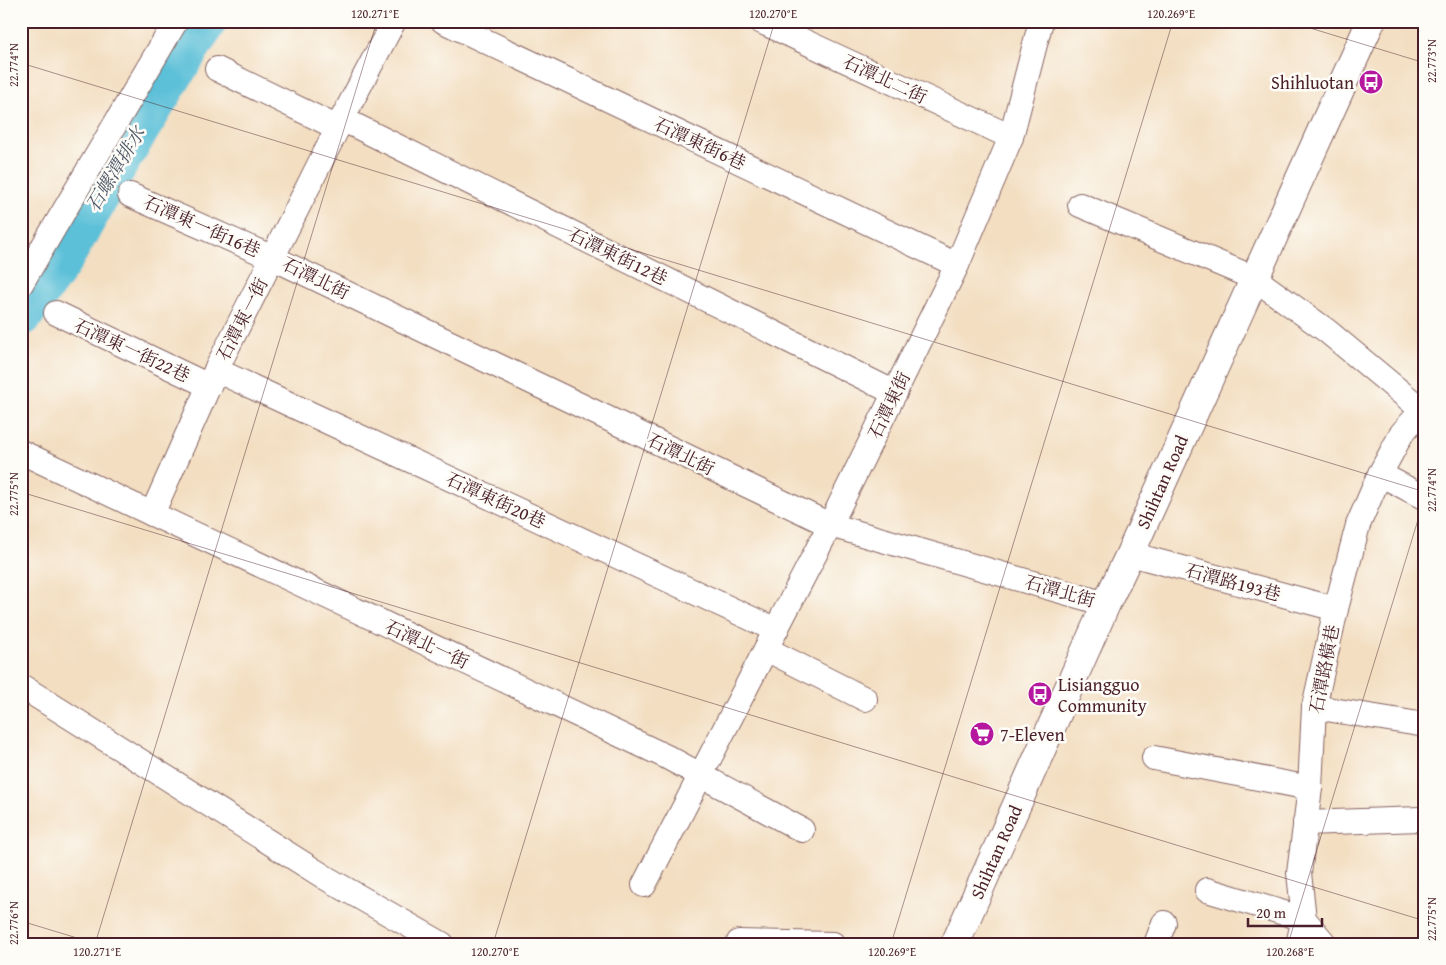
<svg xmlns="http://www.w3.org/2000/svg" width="1446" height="965" font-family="'Gentium Book Plus','Noto Serif TC',serif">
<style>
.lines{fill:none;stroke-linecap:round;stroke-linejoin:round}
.river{stroke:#5bc0d8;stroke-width:45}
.minor-casing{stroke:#856260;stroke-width:26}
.major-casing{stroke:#856260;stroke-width:30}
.minor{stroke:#fff;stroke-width:24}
.major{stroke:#fff;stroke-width:28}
.ticks{fill:none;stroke:#4a1f2b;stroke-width:1;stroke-opacity:0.45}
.labels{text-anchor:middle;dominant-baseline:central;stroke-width:5;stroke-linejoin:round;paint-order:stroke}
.street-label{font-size:18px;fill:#4a1f2b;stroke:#fdfcf7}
.poi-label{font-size:18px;fill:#4a1f2b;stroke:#fdfcf7;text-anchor:start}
.water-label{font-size:19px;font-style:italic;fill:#505768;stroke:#fdfcf7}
.neatline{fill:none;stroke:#4a1f2b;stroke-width:2}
.ticks-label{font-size:12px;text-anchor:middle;fill:#4a1f2b}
</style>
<rect width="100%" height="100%" fill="#fdfcf7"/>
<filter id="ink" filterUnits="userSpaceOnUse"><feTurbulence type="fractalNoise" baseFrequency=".02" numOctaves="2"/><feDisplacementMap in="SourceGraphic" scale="10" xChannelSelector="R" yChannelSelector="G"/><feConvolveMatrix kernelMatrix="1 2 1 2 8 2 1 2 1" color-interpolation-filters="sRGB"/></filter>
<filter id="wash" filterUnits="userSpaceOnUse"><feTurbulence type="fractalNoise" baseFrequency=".0096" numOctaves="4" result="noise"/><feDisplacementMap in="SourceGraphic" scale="20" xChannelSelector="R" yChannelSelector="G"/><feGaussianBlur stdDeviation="1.12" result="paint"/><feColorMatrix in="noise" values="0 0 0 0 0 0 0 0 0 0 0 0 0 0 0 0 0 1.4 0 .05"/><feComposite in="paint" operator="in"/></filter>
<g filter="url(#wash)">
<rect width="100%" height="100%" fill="#f3dec1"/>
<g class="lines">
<path class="river" d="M 21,314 L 60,260 L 120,156 L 204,21"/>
</g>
</g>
<g filter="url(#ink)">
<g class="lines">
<defs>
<g id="minor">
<path d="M 443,21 L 957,265"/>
<path d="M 760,21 L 1011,137"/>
<path d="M 217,69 L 338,128"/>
<path d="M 342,119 L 895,393"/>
<path d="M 130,195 L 273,258 L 830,525 L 1106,604"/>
<path d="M 1080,205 L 1254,278 L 1327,331 L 1422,410"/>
<path d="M 21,284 L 176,21"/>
<path d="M 56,313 L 209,386"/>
<path d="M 216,370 L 776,630"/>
<path d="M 21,452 L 667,757 L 802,830"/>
<path d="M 1380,474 L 1425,498"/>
<path d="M 152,514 L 216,370 L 342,119 L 394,21"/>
<path d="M 1130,554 L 1336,609"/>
<path d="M 766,649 L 865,699"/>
<path d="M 21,686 L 326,878 L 442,944"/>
<path d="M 1314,707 L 1425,725"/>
<path d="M 1154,758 L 1310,788"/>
<path d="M 1305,823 L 1420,819"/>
<path d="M 644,885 L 830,525 L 957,265 L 1011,137 L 1041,21"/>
<path d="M 1207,890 L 1304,919 L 1298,944"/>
<path d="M 739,942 L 833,944"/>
<path d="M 1156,944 L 1164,923"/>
<path d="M 1325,944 L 1304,919 L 1299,873 L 1310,788 L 1314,707 L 1336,609 L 1358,525 L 1380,474 L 1402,433 L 1425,407"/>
</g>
<path id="major" d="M 955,944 L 1106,604 L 1130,554 L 1371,21"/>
</defs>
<use href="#minor" class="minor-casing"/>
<use href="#major" class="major-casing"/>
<use href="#minor" class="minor"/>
<use href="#major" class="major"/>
</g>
</g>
<path class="ticks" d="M 1287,21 L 1425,63M 21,63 L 1425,492M 21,492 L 1425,921M 21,921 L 97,944M 95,944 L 377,21M 493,944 L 775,21M 891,944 L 1173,21M 1288,944 L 1425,497"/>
<defs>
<symbol id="bus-disc" viewBox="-11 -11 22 22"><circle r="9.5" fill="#b5179e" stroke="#fdfcf7"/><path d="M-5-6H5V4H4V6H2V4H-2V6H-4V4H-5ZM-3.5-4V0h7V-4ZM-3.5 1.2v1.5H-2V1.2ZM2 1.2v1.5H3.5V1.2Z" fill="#fff"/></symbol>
<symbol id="supermarket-disc" viewBox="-11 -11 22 22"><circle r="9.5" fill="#b5179e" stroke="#fdfcf7"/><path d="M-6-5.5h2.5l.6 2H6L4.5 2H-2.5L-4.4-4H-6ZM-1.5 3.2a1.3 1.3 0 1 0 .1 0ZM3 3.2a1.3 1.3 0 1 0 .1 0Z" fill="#fff"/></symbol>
</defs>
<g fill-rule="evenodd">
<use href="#bus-disc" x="1357" y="68" width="28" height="28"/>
<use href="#bus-disc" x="1026" y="680" width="28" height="28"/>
<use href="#supermarket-disc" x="968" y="720" width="28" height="28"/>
</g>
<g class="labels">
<g class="street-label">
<text transform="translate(885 79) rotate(25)">石潭北二街</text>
<text transform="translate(700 143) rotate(25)">石潭東街6巷</text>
<text transform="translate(202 226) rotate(24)">石潭東一街16巷</text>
<text transform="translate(618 256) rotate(26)">石潭東街12巷</text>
<text transform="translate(316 278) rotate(26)">石潭北街</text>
<text transform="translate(242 319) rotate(-63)">石潭東一街</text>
<text transform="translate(132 350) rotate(25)">石潭東一街22巷</text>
<text transform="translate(889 405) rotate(-64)">石潭東街</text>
<text transform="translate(681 454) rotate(26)">石潭北街</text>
<text transform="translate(1162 482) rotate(-66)">Shihtan Road</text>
<text transform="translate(496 500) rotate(25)">石潭東街20巷</text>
<text transform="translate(1233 582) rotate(15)">石潭路193巷</text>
<text transform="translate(1060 591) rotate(16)">石潭北街</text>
<text transform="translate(427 644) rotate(25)">石潭北一街</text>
<text transform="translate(1324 669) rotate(-79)">石潭路橫巷</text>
<text transform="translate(996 852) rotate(-66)">Shihtan Road</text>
</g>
<g class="poi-label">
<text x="1354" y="82" text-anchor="end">Shihluotan</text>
<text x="1058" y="684">Lisiangguo<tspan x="1058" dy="21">Community</tspan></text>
<text x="1000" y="734">7-Eleven</text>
</g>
<g class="water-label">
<text transform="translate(115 169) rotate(-59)">石螺潭排水</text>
</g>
</g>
<rect width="1446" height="965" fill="none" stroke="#fdfcf7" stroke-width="55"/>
<path d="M1248 918v8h74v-8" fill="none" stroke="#4a1f2b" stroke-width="2.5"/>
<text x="1256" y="918" font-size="15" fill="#4a1f2b" stroke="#fdfcf7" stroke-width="4" paint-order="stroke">20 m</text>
<rect x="28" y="28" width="1390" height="910" class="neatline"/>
<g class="ticks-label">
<text x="375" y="18">120.271°E</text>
<text x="773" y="18">120.270°E</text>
<text x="1171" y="18">120.269°E</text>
<text transform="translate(1432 61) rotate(-90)" y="4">22.773°N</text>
<text transform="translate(14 65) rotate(-90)" y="4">22.774°N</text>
<text transform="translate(1432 490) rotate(-90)" y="4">22.774°N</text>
<text transform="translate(14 494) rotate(-90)" y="4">22.775°N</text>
<text transform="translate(1432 919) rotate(-90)" y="4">22.775°N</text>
<text transform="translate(14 923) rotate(-90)" y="4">22.776°N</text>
<text x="97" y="956">120.271°E</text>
<text x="495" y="956">120.270°E</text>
<text x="892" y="956">120.269°E</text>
<text x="1290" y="956">120.268°E</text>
</g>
</svg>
